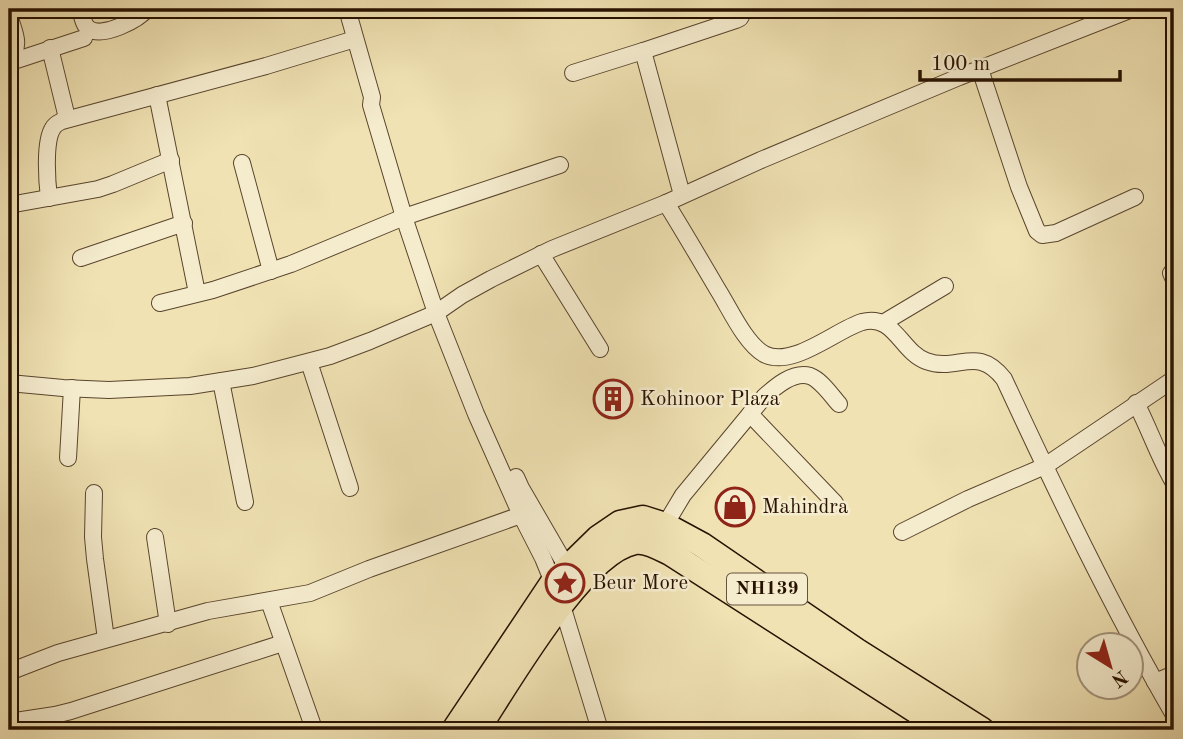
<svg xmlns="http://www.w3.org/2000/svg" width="1183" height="739" font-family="'Old Standard TT',serif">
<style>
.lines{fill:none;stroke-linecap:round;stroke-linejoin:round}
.minor-casing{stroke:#59452d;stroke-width:18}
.trunk-casing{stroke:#271100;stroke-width:27}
.minor{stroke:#f5ecce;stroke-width:16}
.trunk{stroke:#f0e2b3;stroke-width:24}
.labels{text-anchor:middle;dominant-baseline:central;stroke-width:5;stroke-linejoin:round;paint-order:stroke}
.shield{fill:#f5ecce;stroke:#65533e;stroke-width:2}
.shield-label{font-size:19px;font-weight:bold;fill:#271100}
.poi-label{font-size:21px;fill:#271100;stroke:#f5ecce;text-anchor:start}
</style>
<rect width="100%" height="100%" fill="#f0e2b3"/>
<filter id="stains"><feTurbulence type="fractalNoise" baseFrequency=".00286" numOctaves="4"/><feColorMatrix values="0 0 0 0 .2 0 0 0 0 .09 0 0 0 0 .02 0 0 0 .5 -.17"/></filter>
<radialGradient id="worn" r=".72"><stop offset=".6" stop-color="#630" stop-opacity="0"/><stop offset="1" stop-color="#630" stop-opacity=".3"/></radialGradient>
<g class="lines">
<defs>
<g id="minor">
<path d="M 80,9 C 82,15 83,25 89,29 C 103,38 138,20 147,9"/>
<path d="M 347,9 L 372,97 L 371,105 L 404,217 L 436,313 L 476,414 L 521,515 L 543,558 L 561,602 L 600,730"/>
<path d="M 9,15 C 13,30 23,46 9,58"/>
<path d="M 50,48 L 67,118"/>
<path d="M 17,60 L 84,38"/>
<path d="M 980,69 L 1019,187 L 1037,231 L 1042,235 L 1056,233 L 1135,197"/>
<path d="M 573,73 L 643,51"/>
<path d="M 157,95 L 197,293"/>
<path d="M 242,163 L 271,271"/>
<path d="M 682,195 L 643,51 L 736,20 L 740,18 L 745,9"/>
<path d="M 49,198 C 47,182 44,141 53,128 C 55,124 58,123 62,121 L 266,66 L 355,39"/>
<path d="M 666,203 C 684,232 701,261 718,290 C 730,309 745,343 764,354 C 792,369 836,330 862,322 C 894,313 901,352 926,361 C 958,373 977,344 1004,379 C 1057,493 1111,606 1174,715"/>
<path d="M 9,205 L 98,189 L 113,184 L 171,160"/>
<path d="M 541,254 L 600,349"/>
<path d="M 81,258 L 184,223"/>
<path d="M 1171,273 L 1174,280"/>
<path d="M 160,303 L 213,290 L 291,264 L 404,217 L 560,165"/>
<path d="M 883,323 L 945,286"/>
<path d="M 309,362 L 350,488"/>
<path d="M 221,381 L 245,502"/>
<path d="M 9,383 L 63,388 L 109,390 L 190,386 L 253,376 L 330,356 L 370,341 L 436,313 L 462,295 L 491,279 L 552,249 L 666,203 L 761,160 L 959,77 L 1132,9"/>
<path d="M 1136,403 C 1150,430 1159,458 1174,483"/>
<path d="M 750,414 L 835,503"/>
<path d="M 68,458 L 72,388"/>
<path d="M 516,477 L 521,488 L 572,576"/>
<path d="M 94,493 L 93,537 L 95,559 L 106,639"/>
<path d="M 665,525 L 683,495 L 764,397 C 775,387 793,371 810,376 C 821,380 831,395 839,404"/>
<path d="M 902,532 L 968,499 L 1045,466 L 1174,379"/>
<path d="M 155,537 L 168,624"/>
<path d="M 269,601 L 314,729"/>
<path d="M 9,672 L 58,653 L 208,611 L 310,593 L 369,569 L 521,515"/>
<path d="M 1155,682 L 1174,674"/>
<path d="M 9,722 L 55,715 L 71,711 L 283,643"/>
</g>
<g id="trunk">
<path d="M 454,730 L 553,582 L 598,538 L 620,523 L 643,518 L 665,525 L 702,545 L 857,651 L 982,730"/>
<path d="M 477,730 C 507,685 582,552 635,542 C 646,540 660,548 670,553 L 946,730"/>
</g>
</defs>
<use href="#minor" class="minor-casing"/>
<use href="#trunk" class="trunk-casing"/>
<use href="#minor" class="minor"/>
<use href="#trunk" class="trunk"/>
</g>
<defs>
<symbol id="building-ring" viewBox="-11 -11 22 22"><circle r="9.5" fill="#f5ecce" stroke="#8f2418" stroke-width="1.5"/><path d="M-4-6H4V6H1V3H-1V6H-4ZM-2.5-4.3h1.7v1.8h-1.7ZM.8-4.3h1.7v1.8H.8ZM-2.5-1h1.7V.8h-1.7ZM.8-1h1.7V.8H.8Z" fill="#8f2418"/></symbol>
<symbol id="shop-ring" viewBox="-11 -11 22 22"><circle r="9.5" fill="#f5ecce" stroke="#8f2418" stroke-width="1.5"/><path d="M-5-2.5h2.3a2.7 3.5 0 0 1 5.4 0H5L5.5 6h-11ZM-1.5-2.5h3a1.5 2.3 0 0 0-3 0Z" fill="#8f2418"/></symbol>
<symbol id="sight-ring" viewBox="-11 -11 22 22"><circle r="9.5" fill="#f5ecce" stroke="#8f2418" stroke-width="1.5"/><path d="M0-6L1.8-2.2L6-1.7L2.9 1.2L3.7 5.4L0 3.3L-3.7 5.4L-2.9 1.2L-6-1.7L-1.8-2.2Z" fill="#8f2418"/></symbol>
</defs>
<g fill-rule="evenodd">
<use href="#building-ring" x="591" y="377" width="44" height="44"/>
<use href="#shop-ring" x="713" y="485" width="44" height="44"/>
<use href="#sight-ring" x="543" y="561" width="44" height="44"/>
</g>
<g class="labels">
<rect class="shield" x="727" y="573.5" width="80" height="31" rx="5"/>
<g class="shield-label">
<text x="767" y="589">NH139</text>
</g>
<g class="poi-label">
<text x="640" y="399">Kohinoor Plaza</text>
<text x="762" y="507">Mahindra</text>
<text x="592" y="583">Beur More</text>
</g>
</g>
<rect width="1183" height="739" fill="none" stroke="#f0e2b3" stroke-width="35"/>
<rect x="10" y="10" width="1162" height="718" fill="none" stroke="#271100" stroke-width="3.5"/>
<rect x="18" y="18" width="1148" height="704" fill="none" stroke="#271100" stroke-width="2"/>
<g transform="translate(1110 666) rotate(143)"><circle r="33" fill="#f5ecce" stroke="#a3947c" stroke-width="2"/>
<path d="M0-5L12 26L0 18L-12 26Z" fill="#8f2418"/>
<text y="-10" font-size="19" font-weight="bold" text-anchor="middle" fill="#271100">N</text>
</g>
<path d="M920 70v10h200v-10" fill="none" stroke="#271100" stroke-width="3.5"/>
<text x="931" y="70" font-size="21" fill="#271100" stroke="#f5ecce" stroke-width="5" paint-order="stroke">100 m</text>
<rect width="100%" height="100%" filter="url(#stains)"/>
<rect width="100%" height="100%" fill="url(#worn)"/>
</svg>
